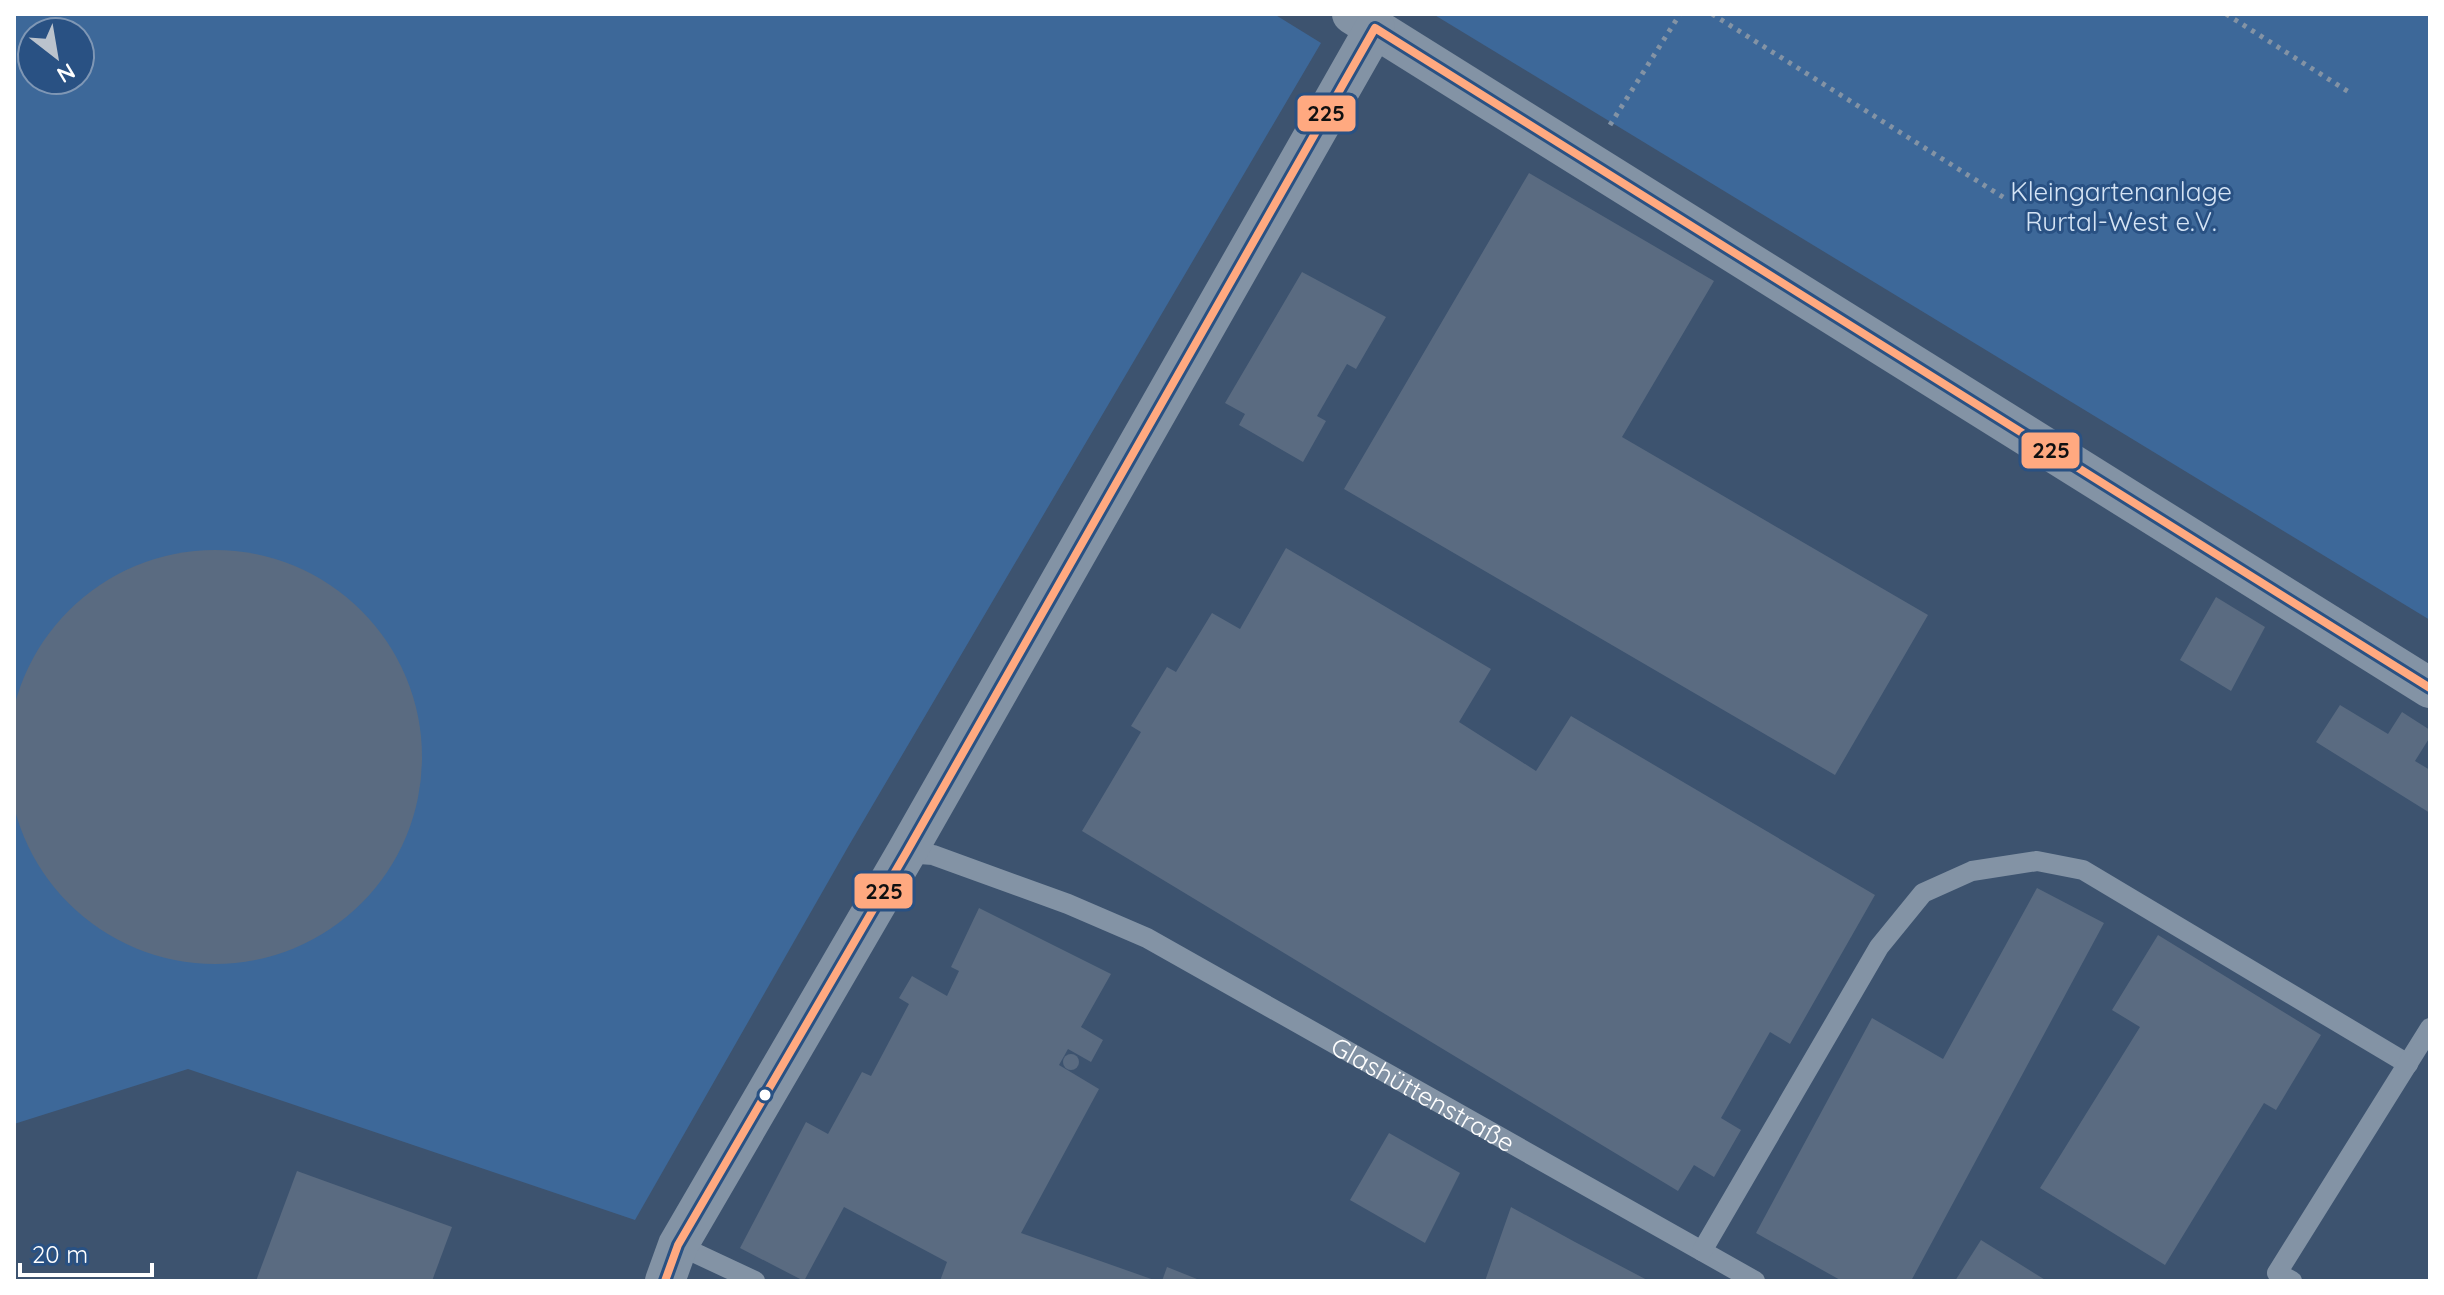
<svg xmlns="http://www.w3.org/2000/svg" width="2444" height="1295" font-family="Quicksand,sans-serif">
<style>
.green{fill:#3d6899;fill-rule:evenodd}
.building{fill:#5a6b81}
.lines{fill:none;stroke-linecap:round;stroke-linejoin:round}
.path{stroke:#8393a5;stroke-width:5;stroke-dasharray:4 6;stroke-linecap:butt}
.lane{stroke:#8393a5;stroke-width:20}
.street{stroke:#8393a5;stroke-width:40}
.bus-1-casing{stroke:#295183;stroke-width:14}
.bus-1{stroke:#ffa980;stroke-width:8}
.bus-dot{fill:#fff;stroke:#295183;stroke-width:3}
.labels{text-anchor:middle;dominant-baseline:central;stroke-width:6;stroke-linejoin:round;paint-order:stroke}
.park-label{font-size:26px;fill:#d5e4f5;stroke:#295183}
.street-label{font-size:26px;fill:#fff;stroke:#295183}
.line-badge{stroke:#295183;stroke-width:3}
.pale-badge-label{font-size:22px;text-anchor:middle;font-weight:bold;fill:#111}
</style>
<rect width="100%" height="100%" fill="#3d536f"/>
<g class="green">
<path d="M 14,14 L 1274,14 L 1321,43 L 848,847 L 635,1220 L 188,1069 L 14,1124 ZM 32,32 L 80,32 L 80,80 L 32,80 Z"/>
<path d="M 1433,14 L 2430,14 L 2430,620 Z"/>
</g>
<g class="building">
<path d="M 1529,173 L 1714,281 L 1622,437 L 1928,615 L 1835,775 L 1344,489 Z"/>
<path d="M 1302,272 L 1386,317 L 1356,369 L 1347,364 L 1317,416 L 1326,421 L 1303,462 L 1239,425 L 1245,414 L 1225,403 Z"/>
<path d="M 1286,548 L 1491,669 L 1459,722 L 1536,771 L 1571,716 L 1875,895 L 1790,1044 L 1770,1032 L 1721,1118 L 1741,1130 L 1714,1177 L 1694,1165 L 1678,1191 L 1082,831 L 1141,732 L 1131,726 L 1167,667 L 1176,672 L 1212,613 L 1240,629 Z"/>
<circle cx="215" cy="757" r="207"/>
<path d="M 2216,597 L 2265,627 L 2231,691 L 2180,660 Z"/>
<path d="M 2340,705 L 2388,734 L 2402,712 L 2430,730 L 2430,737 L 2415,761 L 2430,770 L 2430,813 L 2316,742 Z"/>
<path d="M 2037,888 L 2104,923 L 1911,1281 L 1842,1281 L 1756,1233 L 1872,1018 L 1943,1059 Z"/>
<path d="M 979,908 L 1111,974 L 1081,1027 L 1103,1040 L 1091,1062 L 1068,1049 L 1059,1065 L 1099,1089 L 1021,1233 L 1157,1281 L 940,1281 L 947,1262 L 844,1207 L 804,1281 L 740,1248 L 806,1122 L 828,1134 L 862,1072 L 871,1076 L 909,1004 L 899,998 L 912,976 L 947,996 L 959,971 L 951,967 Z"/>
<path d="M 2158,935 L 2321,1035 L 2276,1110 L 2264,1103 L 2165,1265 L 2040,1188 L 2140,1027 L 2112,1010 Z"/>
<circle cx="1071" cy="1062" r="8"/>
<path d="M 1389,1133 L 1460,1173 L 1425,1243 L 1350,1200 Z"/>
<path d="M 297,1171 L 452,1227 L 432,1281 L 256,1281 Z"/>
<path d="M 1511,1207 L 1575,1242 L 1649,1281 L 1485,1281 Z"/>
<path d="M 1981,1240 L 2047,1281 L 1955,1281 Z"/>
<path d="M 1167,1267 L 1202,1281 L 1162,1281 Z"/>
</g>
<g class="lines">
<g class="path">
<path d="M 1712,14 L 2006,199"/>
<path d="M 2226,14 L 2352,94"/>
<path d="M 1610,125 L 1680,14"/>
</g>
<g class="lane">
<path id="s1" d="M 906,853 L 933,855 L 1068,904 L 1147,938 L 1755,1281"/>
<path d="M 678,1245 L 755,1281"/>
<path d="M 1702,1251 L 1879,947 L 1923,893 L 1972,871 L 2037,861 L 2083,870 L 2408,1064"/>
<path d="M 2292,1281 L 2277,1273 L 2430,1028"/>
</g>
<g class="street">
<path d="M 1352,14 L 2430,688"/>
<path d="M 665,1281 L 678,1245 L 906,853 L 1375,28"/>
</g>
<defs>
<path id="bus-1" d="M 665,1281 L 678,1245 L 906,853 L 1375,28 L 2430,688"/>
</defs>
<use href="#bus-1" class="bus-1-casing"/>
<use href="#bus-1" class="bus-1"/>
</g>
<circle class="bus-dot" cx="765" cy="1095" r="7"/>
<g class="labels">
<g class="park-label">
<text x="2121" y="191">Kleingartenanlage<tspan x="2121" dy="30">Rurtal-West e.V.</tspan></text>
</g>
<g class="street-label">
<text stroke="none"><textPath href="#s1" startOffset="574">Glashüttenstraße</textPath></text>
</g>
</g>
<g class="line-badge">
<rect x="1296" y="94" width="61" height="39" rx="8" fill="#ffa980"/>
<rect x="2020" y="431" width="61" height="39" rx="8" fill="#ffa980"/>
<rect x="853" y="872" width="61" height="38" rx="8" fill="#ffa980"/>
</g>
<g class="pale-badge-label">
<text x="1326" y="121">225</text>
<text x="2051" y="458">225</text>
<text x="884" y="899">225</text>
</g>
<rect width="2444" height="1295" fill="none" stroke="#ffffff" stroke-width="32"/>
<g transform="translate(56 56) rotate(149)"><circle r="38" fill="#295183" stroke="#7f97b5" stroke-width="2"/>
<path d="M0-6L14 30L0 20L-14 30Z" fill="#bbc3cd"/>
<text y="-12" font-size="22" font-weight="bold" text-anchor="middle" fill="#ffffff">N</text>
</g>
<path d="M20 1263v12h132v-12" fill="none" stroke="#ffffff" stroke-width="4"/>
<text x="32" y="1263" font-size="24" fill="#ffffff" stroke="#295183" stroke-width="6" paint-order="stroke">20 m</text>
</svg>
